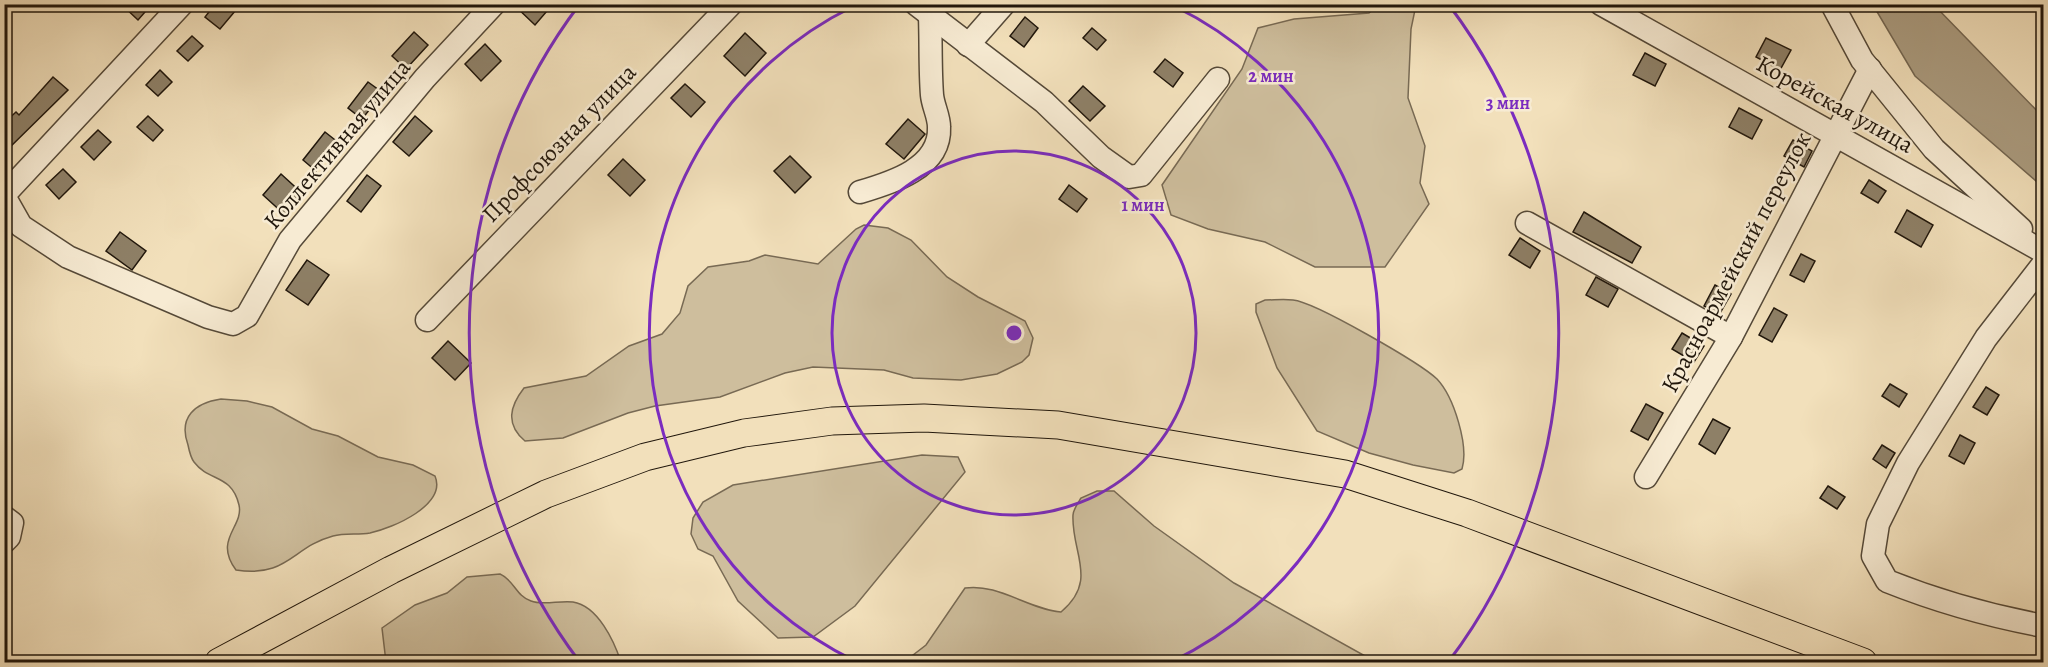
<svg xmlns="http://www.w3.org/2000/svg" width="2048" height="667" font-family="Alegreya,serif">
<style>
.green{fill:#cebe9d;stroke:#786a54;stroke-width:1.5}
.water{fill:#ab9c80;stroke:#746752;stroke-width:1.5}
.building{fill:#8e8067;stroke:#21170c;stroke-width:1.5}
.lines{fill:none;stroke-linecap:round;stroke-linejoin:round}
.minor-casing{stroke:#554938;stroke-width:25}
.major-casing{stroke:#21170c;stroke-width:29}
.minor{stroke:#f7ebd3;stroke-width:22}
.major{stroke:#f2e0bb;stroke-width:27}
.ring{fill:none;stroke:#7b2cbf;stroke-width:3}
.labels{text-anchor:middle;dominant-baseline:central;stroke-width:5;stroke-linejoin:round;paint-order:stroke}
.street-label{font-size:24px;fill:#21170c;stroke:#f7ebd3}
.centre{fill:#7b2cbf;stroke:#f7ebd3;stroke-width:3}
.ring-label{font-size:18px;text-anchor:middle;font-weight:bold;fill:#7b2cbf;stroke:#f7ebd3;stroke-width:5;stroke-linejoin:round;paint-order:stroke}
</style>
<rect width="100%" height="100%" fill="#f2e0bb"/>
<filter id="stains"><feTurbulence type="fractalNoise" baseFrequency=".00333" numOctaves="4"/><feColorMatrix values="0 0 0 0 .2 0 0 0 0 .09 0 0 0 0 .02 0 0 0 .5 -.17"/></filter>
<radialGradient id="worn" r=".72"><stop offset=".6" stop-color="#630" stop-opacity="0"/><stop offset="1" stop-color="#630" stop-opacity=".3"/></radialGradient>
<g class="green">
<path d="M 1377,5 L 1416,5 L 1411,29 L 1408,98 L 1425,146 L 1420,183 L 1429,204 L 1385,267 L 1315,267 L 1265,242 L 1208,229 L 1171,215 L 1162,185 L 1242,69 L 1258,28 L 1294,19 L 1369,13 Z"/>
<path d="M 864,225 L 888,228 L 911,240 L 947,277 L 978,297 L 1025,321 L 1033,338 L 1029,355 L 1022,362 L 997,374 L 961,380 L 913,378 L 884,370 L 813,367 L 785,373 L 720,397 L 655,406 L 628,413 L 563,438 L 525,441 C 505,424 510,406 524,388 L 586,376 L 629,346 L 662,334 L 680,313 L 688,286 L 708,267 L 749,261 L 765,255 L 818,264 L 856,229 Z"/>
<path d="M 1265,300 C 1274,300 1284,299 1293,300 C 1315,302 1420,363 1437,379 C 1454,397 1469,446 1462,469 L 1454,473 L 1413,465 L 1369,453 L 1317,431 L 1277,368 L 1256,312 L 1256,304 Z"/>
<path d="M 221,399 L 247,401 L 272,407 L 312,429 L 338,436 L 378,457 L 413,465 L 435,476 C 447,505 393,528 370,533 C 358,535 345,533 333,536 C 292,547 288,578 236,570 C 213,539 244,527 239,505 C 232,474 209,482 194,462 C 191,458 189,450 188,445 C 178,417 195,403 221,399 Z"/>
<path d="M 922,455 L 958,457 L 965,472 L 855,606 L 813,637 L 778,638 L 738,601 L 713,556 L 698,549 L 691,534 L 693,518 L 703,502 L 733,485 Z"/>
<path d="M 1097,491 L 1114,491 L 1154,526 L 1234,583 L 1365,656 L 1398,659 L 1405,662 L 1209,662 L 1194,657 L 1185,662 L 904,662 L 926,645 L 965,588 C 998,583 1028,609 1061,612 C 1099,580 1071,553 1073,515 C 1073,510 1078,503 1081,498 Z"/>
<path d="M 500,574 C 514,580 516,596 531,601 C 543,606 560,600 573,602 C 598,606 614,641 621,662 L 386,662 L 382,628 L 415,605 L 447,593 L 467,577 Z"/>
</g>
<path class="water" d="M 1873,5 L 1934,5 L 2043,117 L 2043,187 L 1915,76 Z"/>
<g class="building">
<path d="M 121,4 L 152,4 L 138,20 Z"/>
<path d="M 215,4 L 241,4 L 220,29 L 205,17 Z"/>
<path d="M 513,4 L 553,4 L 535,25 Z"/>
<path d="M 1025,17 L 1038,28 L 1024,47 L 1010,36 Z"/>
<path d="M 1092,28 L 1106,40 L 1097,50 L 1083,38 Z"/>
<path d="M 414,32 L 428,45 L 406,69 L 392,56 Z"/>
<path d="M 745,33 L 766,53 L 745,76 L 724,56 Z"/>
<path d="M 192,36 L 203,46 L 188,61 L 177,51 Z"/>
<path d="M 1766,38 L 1791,50 L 1780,70 L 1756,57 Z"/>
<path d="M 485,44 L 501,61 L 481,81 L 465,64 Z"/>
<path d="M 1645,53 L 1666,64 L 1655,86 L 1633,75 Z"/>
<path d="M 1165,59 L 1183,73 L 1173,87 L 1154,72 Z"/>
<path d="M 160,70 L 172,82 L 158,96 L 146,85 Z"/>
<path d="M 53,77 L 68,90 L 4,153 L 4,123 L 16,112 L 19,115 Z"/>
<path d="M 368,82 L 383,93 L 362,119 L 348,108 Z"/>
<path d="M 685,84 L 705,102 L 691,117 L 671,98 Z"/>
<path d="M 1083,86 L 1105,106 L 1090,121 L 1069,101 Z"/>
<path d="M 1739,108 L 1762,120 L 1752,139 L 1729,127 Z"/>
<path d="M 148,116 L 163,130 L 153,141 L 137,127 Z"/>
<path d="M 415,116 L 432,131 L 409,156 L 393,142 Z"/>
<path d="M 908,119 L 925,134 L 904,159 L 886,144 Z"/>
<path d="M 98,130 L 111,142 L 94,160 L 81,147 Z"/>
<path d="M 325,132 L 339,143 L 316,171 L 303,160 Z"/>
<path d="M 1793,140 L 1812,151 L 1804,167 L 1784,156 Z"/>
<path d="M 790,156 L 811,177 L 795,193 L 774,171 Z"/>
<path d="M 623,159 L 645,180 L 630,196 L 608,175 Z"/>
<path d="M 63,169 L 76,182 L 59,199 L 46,185 Z"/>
<path d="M 281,174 L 304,195 L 285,215 L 263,195 Z"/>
<path d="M 367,175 L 381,186 L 361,212 L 347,201 Z"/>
<path d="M 1869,180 L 1886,191 L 1878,203 L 1861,193 Z"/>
<path d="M 1069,185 L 1087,199 L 1077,212 L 1059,199 Z"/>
<path d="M 1907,210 L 1933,225 L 1921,247 L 1895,232 Z"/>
<path d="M 1584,212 L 1641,247 L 1632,263 L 1573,232 Z"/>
<path d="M 120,232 L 146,251 L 132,270 L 106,251 Z"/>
<path d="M 1520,238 L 1540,251 L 1530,268 L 1509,255 Z"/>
<path d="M 1801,254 L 1815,261 L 1804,282 L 1790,275 Z"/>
<path d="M 307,260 L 329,275 L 308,305 L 286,290 Z"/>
<path d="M 1596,277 L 1618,289 L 1608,307 L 1586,295 Z"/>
<path d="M 1715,285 L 1731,294 L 1719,315 L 1704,306 Z"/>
<path d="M 1774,308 L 1787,315 L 1772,342 L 1759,335 Z"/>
<path d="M 1682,333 L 1704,346 L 1694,362 L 1672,349 Z"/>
<path d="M 448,341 L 471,363 L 455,380 L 432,358 Z"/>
<path d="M 1890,384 L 1907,394 L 1899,407 L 1882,396 Z"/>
<path d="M 1986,387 L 1999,395 L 1987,415 L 1973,407 Z"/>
<path d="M 1646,404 L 1663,413 L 1648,440 L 1631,431 Z"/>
<path d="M 1713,419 L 1730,428 L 1715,454 L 1699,444 Z"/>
<path d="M 1960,435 L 1975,443 L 1964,464 L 1949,456 Z"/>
<path d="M 1882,445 L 1895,453 L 1886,468 L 1873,459 Z"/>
<path d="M 1828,486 L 1845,497 L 1837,509 L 1820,498 Z"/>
</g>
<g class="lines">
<defs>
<g id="minor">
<path d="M 916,4 L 1044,102 L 1101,157 L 1129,177 L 1141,175 L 1218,79"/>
<path d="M 1601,4 L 2044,252"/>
<path d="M 1832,4 L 1862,60 L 1934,149 L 2021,229"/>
<path d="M 968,45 L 1004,4"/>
<path d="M 860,192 C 891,183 941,168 939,127 C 939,116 933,106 932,95 C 930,69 931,42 930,16"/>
<path d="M 4,195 L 182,4"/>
<path d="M 4,196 L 21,226 L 68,257 L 208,317 L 233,324 L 247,316 L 290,240 L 425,78 L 494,4"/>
<path d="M 1527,223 L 1731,337"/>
<path d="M 2044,263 L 1986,338 L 1908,463 L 1878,524 L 1873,556 L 1887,581 C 1937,601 1990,616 2044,626"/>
<path d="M 427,320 L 731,4"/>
<path d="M 1646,477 L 1731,337 L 1870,69"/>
<path d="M 4,517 L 12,523 L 9,537 L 4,542"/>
</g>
<path id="major" d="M 219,662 L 391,570 L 546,494 L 645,457 L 744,433 L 832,421 L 924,418 L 1058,425 L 1345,474 L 1467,513 L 1863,662"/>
</defs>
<use href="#minor" class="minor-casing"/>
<use href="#major" class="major-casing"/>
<use href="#minor" class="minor"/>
<use href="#major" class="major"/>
</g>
<g class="ring">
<circle cx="1014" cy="333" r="182"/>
<path d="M857 662A364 364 0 0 1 854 6M1174 6A364 364 0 0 1 1171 662"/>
<path d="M579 661A545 545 0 0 1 579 5M1449 5A545 545 0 0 1 1449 661"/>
</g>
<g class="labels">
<g class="street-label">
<text transform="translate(1835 104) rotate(29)">Корейская улица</text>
<text transform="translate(559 143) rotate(-46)">Профсоюзная улица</text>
<text transform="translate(337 144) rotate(-50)">Коллективная улица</text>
<text transform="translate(1736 262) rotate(-62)">Красноармейский переулок</text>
</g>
</g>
<circle cx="1014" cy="333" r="9" class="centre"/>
<g class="ring-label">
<text x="1271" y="82">2 мин</text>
<text x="1508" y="109">3 мин</text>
<text x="1143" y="211">1 мин</text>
</g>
<rect width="2048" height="667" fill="none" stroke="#f2e0bb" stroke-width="24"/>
<rect x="6" y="6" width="2036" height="655" fill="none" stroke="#21170c" stroke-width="3"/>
<rect x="12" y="12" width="2024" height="643" fill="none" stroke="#21170c" stroke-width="1.5"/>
<rect width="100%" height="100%" filter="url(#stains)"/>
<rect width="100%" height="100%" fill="url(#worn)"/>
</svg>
